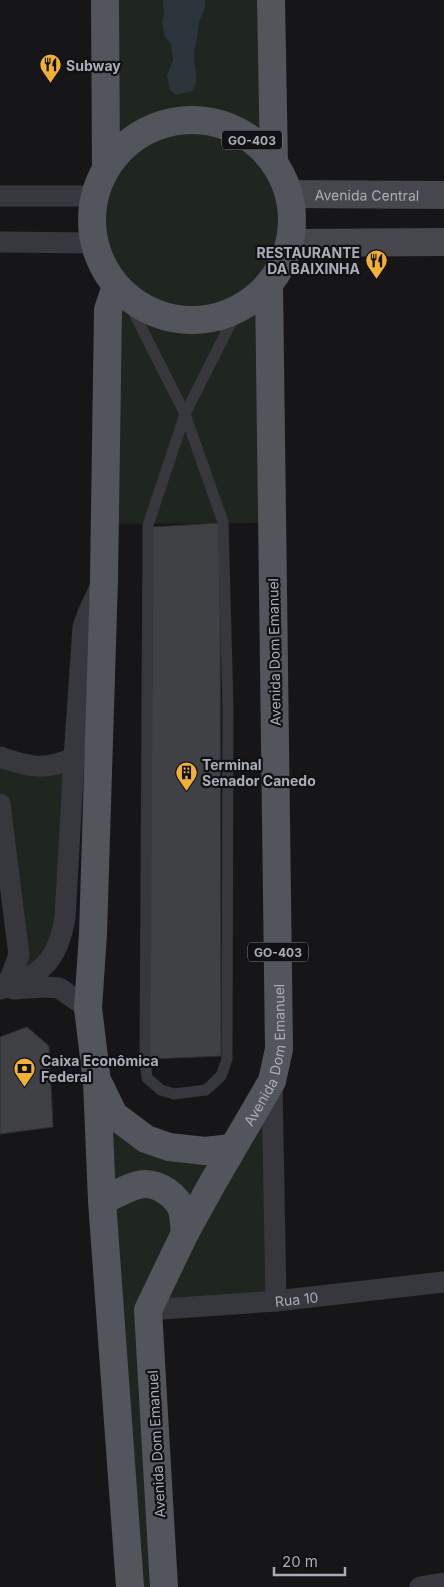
<svg xmlns="http://www.w3.org/2000/svg" width="444" height="1587" font-family="Inter,sans-serif">
<style>
.green{fill:#1e261f}
.water{fill:#2c353c}
.building{fill:#404145;stroke:#303034}
.lines{fill:none;stroke-linecap:round;stroke-linejoin:round}
.service{stroke:#37383d;stroke-width:11}
.minor{stroke:#37383d;stroke-width:21}
.secondary{stroke:#45474d;stroke-width:28}
.primary{stroke:#53555c;stroke-width:28}
.labels{text-anchor:middle;dominant-baseline:central;stroke-width:4.5;stroke-linejoin:round;paint-order:stroke}
.shield{fill:#111113;stroke:#7b7e86;stroke-width:1}
.shield-label{font-size:12px;font-weight:bold;fill:#a8adb8}
.poi-label{font-size:14px;font-weight:bold;fill:#a8adb8;stroke:#111113;text-anchor:start}
.street-label{font-size:14px;fill:#a8adb8;stroke:#111113}
</style>
<rect width="100%" height="100%" fill="#161618"/>
<g class="green">
<path d="M 106,0 L 270,0 L 274,163 L 284,182 L 291,206 L 292,228 L 283,262 L 264,288 L 273,523 L 105,524 L 122,290 L 104,267 L 94,243 L 92,213 L 94,196 L 110,163 Z"/>
<path d="M 0,757 L 64,762 L 62,934 L 24,980 L 0,804 Z"/>
<path d="M 272,1081 L 276,1301 L 149,1310 L 169,1587 L 131,1587 L 102,1201 L 114,1115 L 142,1136 L 232,1148 Z"/>
</g>
<path class="water" d="M 163,0 L 205,0 C 206,9 202,14 199,22 C 198,27 198,33 197,38 C 196,43 194,48 194,54 C 194,67 200,80 192,91 L 176,95 L 170,90 L 167,76 L 173,60 L 171,44 L 165,37 L 162,21 L 164,14 Z"/>
<g class="building">
<path d="M 220,523 L 221,1056 L 149,1059 L 153,527 Z"/>
<path d="M 27,1027 L 49,1046 L 53,1127 L 0,1134 L 0,1037 Z"/>
</g>
<g class="lines">
<path class="service" d="M 124,293 L 185,414 L 223,522 L 228,708 L 227,1059 L 221,1076 L 206,1090 L 174,1094 L 161,1090 L 147,1078 L 145,1060 L 148,525 L 185,414 L 238,309"/>
<g class="minor">
<path d="M 0,196 L 94,196"/>
<path d="M 0,242 L 94,243"/>
<path d="M 0,757 C 29,767 44,771 74,758 L 83,627 L 88,613 L 102,583"/>
<path d="M 0,804 L 19,955 L 10,979 L 0,988"/>
<path d="M 0,989 C 42,974 57,963 65,918 L 74,758"/>
<path d="M 13,989 L 45,987 L 59,988 L 88,1008"/>
<path d="M 272,1081 L 276,1301"/>
<path id="s1" d="M 148,1310 L 276,1301 L 444,1282"/>
<path d="M 420,1587 L 444,1583"/>
</g>
<g class="secondary">
<path id="s2" d="M 289,194 L 444,195"/>
<path d="M 290,243 L 444,242"/>
</g>
<g class="primary">
<path d="M 105,0 L 106,166"/>
<path d="M 271,0 L 274,163"/>
<circle cx="192" cy="220" r="100"/>
<path d="M 116,286 L 108,310 L 104,579 L 93,934 L 88,1008 L 97,1082 L 102,1201 L 130,1587"/>
<path d="M 100,1086 L 114,1115 L 146,1139 L 169,1147 L 205,1151 L 232,1148"/>
<path d="M 102,1201 C 113,1196 133,1184 145,1184 C 160,1184 177,1196 182,1210 C 184,1217 184,1226 185,1233"/>
<path id="s3" d="M 164,1587 L 148,1310 L 185,1233 L 212,1184 L 272,1081 L 279,1049 L 269,284"/>
</g>
</g>
<defs>
<symbol id="restaurant-pin" viewBox="-11 -11 22 30"><path d="M0 17L-7.5 6A9.5 9.5 0 1 1 7.5 6Z" fill="#f2b134" stroke="#111113"/><path d="M-5-6h1v4h1v-4h1v4h1v-4h1v5L-1.5 .5V6h-2V.5L-5-1ZM5-6V6H3V1.5H1.5Q1.5-4 5-6Z" fill="#111"/></symbol>
<symbol id="building-pin" viewBox="-11 -11 22 30"><path d="M0 17L-7.5 6A9.5 9.5 0 1 1 7.5 6Z" fill="#f2b134" stroke="#111113"/><path d="M-4-6H4V6H1V3H-1V6H-4ZM-2.5-4.3h1.7v1.8h-1.7ZM.8-4.3h1.7v1.8H.8ZM-2.5-1h1.7V.8h-1.7ZM.8-1h1.7V.8H.8Z" fill="#111"/></symbol>
<symbol id="bank-pin" viewBox="-11 -11 22 30"><path d="M0 17L-7.5 6A9.5 9.5 0 1 1 7.5 6Z" fill="#f2b134" stroke="#111113"/><path d="M-6-4H6V4H-6ZM0-2.3a2.3 2.3 0 1 0 0 4.6a2.3 2.3 0 1 0 0-4.6Z" fill="#111"/></symbol>
</defs>
<g fill-rule="evenodd">
<use href="#restaurant-pin" x="38" y="52" width="25" height="34"/>
<use href="#restaurant-pin" x="364" y="248" width="25" height="34"/>
<use href="#building-pin" x="174" y="760" width="25" height="34"/>
<use href="#bank-pin" x="12" y="1056" width="25" height="34"/>
</g>
<g class="labels">
<g class="shield">
<rect x="222" y="130.5" width="60" height="19" rx="4"/>
<rect x="248" y="942.5" width="60" height="19" rx="4"/>
</g>
<g class="shield-label">
<text x="252" y="140">GO-403</text>
<text x="278" y="952">GO-403</text>
</g>
<g class="poi-label">
<text x="66" y="65">Subway</text>
<text x="360" y="252" text-anchor="end">RESTAURANTE<tspan x="360" dy="16">DA BAIXINHA</tspan></text>
<text x="202" y="764">Terminal<tspan x="202" dy="16">Senador Canedo</tspan></text>
<text x="41" y="1060">Caixa Econômica<tspan x="41" dy="16">Federal</tspan></text>
</g>
<g class="street-label">
<text stroke="none"><textPath href="#s2" startOffset="78">Avenida Central</textPath></text>
<text transform="translate(274 652) rotate(-91)">Avenida Dom Emanuel</text>
<text stroke="none"><textPath href="#s3" startOffset="562">Avenida Dom Emanuel</textPath></text>
<text stroke="none"><textPath href="#s1" startOffset="149">Rua 10</textPath></text>
<text transform="translate(156 1444) rotate(-93)">Avenida Dom Emanuel</text>
</g>
</g>
<path d="M274 1567v8h71v-8" fill="none" stroke="#a8adb8" stroke-width="2.5"/>
<text x="282" y="1567" font-size="15" fill="#a8adb8" stroke="#111113" stroke-width="4" paint-order="stroke">20 m</text>
</svg>
